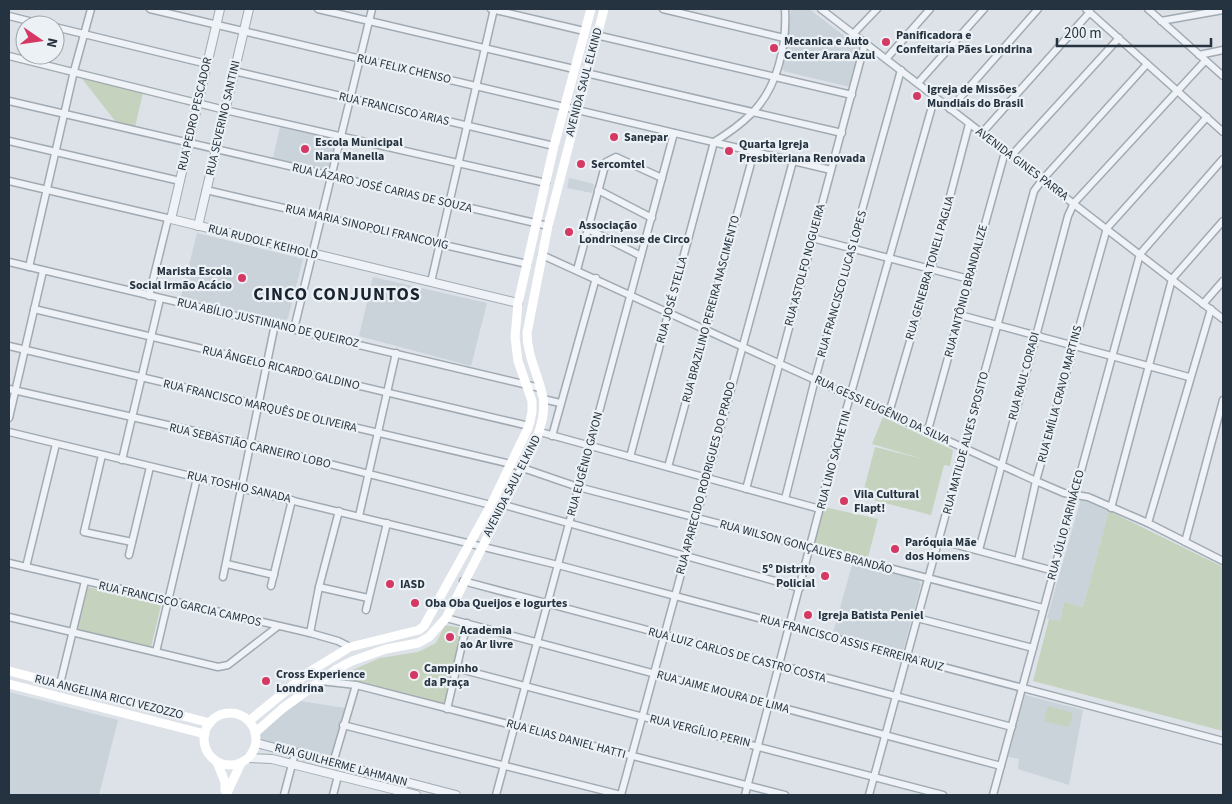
<svg xmlns="http://www.w3.org/2000/svg" width="1232" height="804" font-family="'Source Sans 3',sans-serif">
<style>
.built{fill:#cad2da}
.green{fill:#c5d2bd}
.lines{fill:none;stroke-linecap:round;stroke-linejoin:round}
.minor-casing{stroke:#a1aab2;stroke-width:9}
.tertiary-casing{stroke:#a1aab2;stroke-width:10}
.minor{stroke:#eff2f6;stroke-width:6}
.tertiary{stroke:#eff2f6;stroke-width:8}
.secondary{stroke:#fff;stroke-width:9}
.poi-dot{fill:#d63864;stroke:#ecf1f5;stroke-width:2}
.labels{text-anchor:middle;dominant-baseline:central;stroke-width:4.5;stroke-linejoin:round;paint-order:stroke}
.poi-label{font-size:12px;font-weight:bold;fill:#25323f;stroke:#ecf1f5;text-anchor:start}
.street-label{font-size:12px;fill:#25323f;stroke:#ecf1f5}
.district-label{font-size:18px;font-weight:bold;letter-spacing:1px;fill:#18232f;stroke:#ecf1f5}
</style>
<rect width="100%" height="100%" fill="#dce2e8"/>
<g class="built">
<path d="M 791,9 L 809,9 L 859,47 L 850,87 L 783,71 Z"/>
<path d="M 280,127 L 337,140 L 329,171 L 273,158 Z"/>
<path d="M 569,178 L 594,184 L 592,193 L 567,188 Z"/>
<path d="M 197,233 L 303,259 L 288,318 L 285,322 L 181,297 Z"/>
<path d="M 373,277 L 487,303 L 471,366 L 359,336 Z"/>
<path d="M 1081,499 L 1109,511 L 1083,607 L 1064,602 L 1060,622 L 1047,618 Z"/>
<path d="M 852,565 L 917,579 L 921,584 L 903,651 L 833,633 Z"/>
<path d="M 9,692 L 118,720 L 99,795 L 9,795 Z"/>
<path d="M 1025,695 L 1083,710 L 1069,785 L 1018,769 L 1019,759 L 1008,757 Z"/>
<path d="M 300,701 L 345,708 L 332,759 L 258,741 L 258,734 Z"/>
</g>
<g class="green">
<path d="M 80,76 L 143,93 L 135,127 L 116,122 Z"/>
<path d="M 883,417 L 953,450 L 950,466 L 944,465 L 931,515 L 862,497 L 875,447 L 923,459 L 872,444 Z"/>
<path d="M 824,507 L 878,519 L 867,561 L 815,546 L 813,542 Z"/>
<path d="M 1109,511 L 1223,567 L 1223,731 L 1033,681 L 1049,619 L 1060,621 L 1064,602 L 1083,607 Z"/>
<path d="M 88,587 L 161,605 L 151,647 L 77,630 Z"/>
<path d="M 445,625 L 462,628 L 445,705 L 345,680 L 346,673 L 380,658 L 418,652 L 436,643 Z"/>
<path d="M 1048,706 L 1073,713 L 1069,727 L 1044,721 Z"/>
</g>
<g class="lines">
<defs>
<g id="minor">
<path d="M 150,9 L 831,170"/>
<path d="M 318,9 L 574,69"/>
<path d="M 491,9 L 584,31"/>
<path d="M 663,9 L 784,38"/>
<path d="M 821,9 L 1223,319"/>
<path d="M 1086,9 L 1223,132"/>
<path d="M 1148,9 L 1223,76"/>
<path d="M 9,16 L 45,25"/>
<path d="M 1161,21 L 1223,10"/>
<path d="M 55,27 L 207,64"/>
<path d="M 853,34 L 877,9"/>
<path d="M 596,35 L 852,95"/>
<path d="M 1199,55 L 1223,50"/>
<path d="M 9,56 L 225,110 L 546,183"/>
<path d="M 886,59 L 930,9"/>
<path d="M 234,71 L 554,146"/>
<path d="M 586,73 L 842,133"/>
<path d="M 918,83 L 984,9"/>
<path d="M 9,101 L 548,226"/>
<path d="M 950,109 L 1038,9"/>
<path d="M 981,134 L 1090,12"/>
<path d="M 9,141 L 180,181"/>
<path d="M 714,142 C 727,134 740,125 751,114 C 778,88 787,44 785,9"/>
<path d="M 1011,156 L 1119,38"/>
<path d="M 9,181 L 171,219"/>
<path d="M 206,190 L 527,264"/>
<path d="M 598,190 L 652,218"/>
<path d="M 588,229 L 641,256"/>
<path d="M 812,238 L 969,279"/>
<path d="M 542,255 L 1036,481 L 1064,493 L 1088,497 L 1148,523 L 1223,561"/>
<path d="M 9,262 L 540,388"/>
<path d="M 29,267 L 74,71 L 91,9"/>
<path d="M 577,270 L 606,162 L 616,157 L 662,178"/>
<path d="M 431,282 L 494,9"/>
<path d="M 149,296 L 168,219"/>
<path d="M 1203,304 L 1223,281"/>
<path d="M 34,309 L 529,426"/>
<path d="M 960,315 L 1189,377"/>
<path d="M 294,329 L 372,9"/>
<path d="M 9,346 L 511,464 L 578,487 L 1043,608"/>
<path d="M 9,389 L 251,444 L 491,505"/>
<path d="M 543,399 L 560,403"/>
<path d="M 889,413 L 931,269 L 969,124"/>
<path d="M 9,418 L 43,271"/>
<path d="M 928,430 L 1005,152"/>
<path d="M 9,432 L 558,565 L 1223,741"/>
<path d="M 540,432 L 820,509"/>
<path d="M 552,436 L 596,278"/>
<path d="M 102,455 L 84,532 L 132,542"/>
<path d="M 630,457 L 714,142"/>
<path d="M 122,460 L 160,299"/>
<path d="M 668,467 L 754,152"/>
<path d="M 746,489 L 865,43"/>
<path d="M 785,499 L 815,379 L 901,70"/>
<path d="M 504,505 L 800,588"/>
<path d="M 1111,508 L 1172,279 L 1223,221"/>
<path d="M 359,516 L 396,353"/>
<path d="M 1148,523 L 1211,309"/>
<path d="M 939,540 L 1054,571"/>
<path d="M 1185,542 L 1223,400"/>
<path d="M 979,550 L 1068,216 L 1074,203 L 1205,61"/>
<path d="M 129,555 L 150,467"/>
<path d="M 1018,561 L 1036,481 L 1107,228 L 1207,117"/>
<path d="M 9,563 L 310,633 L 338,641 L 350,647"/>
<path d="M 227,564 L 274,575"/>
<path d="M 26,567 L 56,444"/>
<path d="M 223,577 L 275,324"/>
<path d="M 463,581 L 1012,727"/>
<path d="M 271,586 L 292,500"/>
<path d="M 319,587 L 368,598"/>
<path d="M 366,610 L 387,523"/>
<path d="M 9,617 L 218,667 L 228,665 L 277,627"/>
<path d="M 446,618 L 1001,766"/>
<path d="M 917,618 L 1033,648"/>
<path d="M 310,633 L 319,587 L 339,511"/>
<path d="M 156,652 L 197,478"/>
<path d="M 456,668 L 943,795"/>
<path d="M 320,681 L 356,685 L 785,795"/>
<path d="M 60,684 L 85,581"/>
<path d="M 447,709 L 467,623"/>
<path d="M 343,725 L 621,795"/>
<path d="M 333,763 L 356,685"/>
<path d="M 284,795 L 295,753"/>
<path d="M 333,795 L 338,776"/>
<path d="M 496,795 L 674,133"/>
<path d="M 621,795 L 793,161"/>
<path d="M 745,795 L 836,446 L 935,96"/>
<path d="M 869,795 L 1034,191 L 1043,179 L 1147,64"/>
<path d="M 993,795 L 1140,254 L 1223,159"/>
</g>
<g id="tertiary">
<path d="M 220,9 L 171,219 L 518,303"/>
<path d="M 198,226 L 249,9"/>
<path d="M 256,743 L 456,795"/>
<path d="M 248,758 L 272,759 L 416,795"/>
</g>
</defs>
<use href="#minor" class="minor-casing"/>
<use href="#tertiary" class="tertiary-casing"/>
<use href="#minor" class="minor"/>
<use href="#tertiary" class="tertiary"/>
<g class="secondary">
<path d="M 9,671 L 210,723"/>
<path d="M 9,684 L 205,734"/>
<circle cx="230" cy="739" r="26"/>
<path d="M 249,721 L 309,672 L 350,647 L 419,630 L 424,626 L 491,505 L 529,426 L 532,412 L 532,401 L 518,361 L 515,337 L 518,303 L 554,146 L 591,9"/>
<path d="M 255,733 L 283,708 L 337,669 L 352,661 L 386,649 L 418,643 L 429,637 L 446,618 L 532,450 C 539,434 546,415 543,398 C 539,376 527,356 527,333 L 548,226 L 604,9"/>
<path d="M 217,762 L 225,782 L 225,790"/>
<path d="M 226,795 L 241,763"/>
</g>
</g>
<g class="poi-dot">
<circle cx="886" cy="42" r="5"/>
<circle cx="774" cy="48" r="5"/>
<circle cx="917" cy="96" r="5"/>
<circle cx="614" cy="137" r="5"/>
<circle cx="305" cy="149" r="5"/>
<circle cx="729" cy="151" r="5"/>
<circle cx="581" cy="164" r="5"/>
<circle cx="569" cy="232" r="5"/>
<circle cx="242" cy="278" r="5"/>
<circle cx="844" cy="501" r="5"/>
<circle cx="895" cy="549" r="5"/>
<circle cx="825" cy="576" r="5"/>
<circle cx="390" cy="584" r="5"/>
<circle cx="415" cy="603" r="5"/>
<circle cx="808" cy="615" r="5"/>
<circle cx="450" cy="637" r="5"/>
<circle cx="414" cy="675" r="5"/>
<circle cx="266" cy="681" r="5"/>
</g>
<g class="labels">
<g class="poi-label">
<text x="896" y="35">Panificadora e<tspan x="896" dy="14">Confeitaria Pães Londrina</tspan></text>
<text x="784" y="41">Mecanica e Auto<tspan x="784" dy="14">Center Arara Azul</tspan></text>
<text x="927" y="89">Igreja de Missões<tspan x="927" dy="14">Mundiais do Brasil</tspan></text>
<text x="624" y="137">Sanepar</text>
<text x="315" y="142">Escola Municipal<tspan x="315" dy="14">Nara Manella</tspan></text>
<text x="739" y="144">Quarta Igreja<tspan x="739" dy="14">Presbiteriana Renovada</tspan></text>
<text x="591" y="164">Sercomtel</text>
<text x="579" y="225">Associação<tspan x="579" dy="14">Londrinense de Circo</tspan></text>
<text x="232" y="271" text-anchor="end">Marista Escola<tspan x="232" dy="14">Social Irmão Acácio</tspan></text>
<text x="854" y="494">Vila Cultural<tspan x="854" dy="14">Flapt!</tspan></text>
<text x="905" y="542">Paróquia Mãe<tspan x="905" dy="14">dos Homens</tspan></text>
<text x="815" y="569" text-anchor="end">5º Distrito<tspan x="815" dy="14">Policial</tspan></text>
<text x="400" y="584">IASD</text>
<text x="425" y="603">Oba Oba Queijos e Iogurtes</text>
<text x="818" y="615">Igreja Batista Peniel</text>
<text x="460" y="630">Academia<tspan x="460" dy="14">ao Ar livre</tspan></text>
<text x="424" y="668">Campinho<tspan x="424" dy="14">da Praça</tspan></text>
<text x="276" y="674">Cross Experience<tspan x="276" dy="14">Londrina</tspan></text>
</g>
<g class="street-label">
<text transform="translate(404 69) rotate(13)">RUA FELIX CHENSO</text>
<text transform="translate(584 82) rotate(-75)">AVENIDA SAUL ELKIND</text>
<text transform="translate(394 109) rotate(13)">RUA FRANCISCO ARIAS</text>
<text transform="translate(195 114) rotate(-77)">RUA PEDRO PESCADOR</text>
<text transform="translate(223 118) rotate(-77)">RUA SEVERINO SANTINI</text>
<text transform="translate(1022 164) rotate(37)">AVENIDA GINES PARRA</text>
<text transform="translate(382 188) rotate(13)">RUA LÁZARO JOSÉ CARIAS DE SOUZA</text>
<text transform="translate(367 227) rotate(13)">RUA MARIA SINOPOLI FRANCOVIG</text>
<text transform="translate(263 242) rotate(14)">RUA RUDOLF KEIHOLD</text>
<text transform="translate(805 265) rotate(-75)">RUA ASTOLFO NOGUEIRA</text>
<text transform="translate(930 268) rotate(-74)">RUA GENEBRA TONELI PAGLIA</text>
<text transform="translate(842 284) rotate(-74)">RUA FRANCISCO LUCAS LOPES</text>
<text transform="translate(966 291) rotate(-75)">RUA ANTÔNIO BRANDALIZE</text>
<text transform="translate(672 300) rotate(-75)">RUA JOSÉ STELLA</text>
<text transform="translate(711 309) rotate(-75)">RUA BRAZILINO PEREIRA NASCIMENTO</text>
<text transform="translate(268 323) rotate(13)">RUA ABÍLIO JUSTINIANO DE QUEIROZ</text>
<text transform="translate(281 368) rotate(13)">RUA ÂNGELO RICARDO GALDINO</text>
<text transform="translate(1024 376) rotate(-75)">RUA RAUL CORADI</text>
<text transform="translate(1060 394) rotate(-75)">RUA EMÍLIA CRAVO MARTINS</text>
<text transform="translate(260 406) rotate(13)">RUA FRANCISCO MARQUÊS DE OLIVEIRA</text>
<text transform="translate(882 410) rotate(25)">RUA GESSI EUGÊNIO DA SILVA</text>
<text transform="translate(966 443) rotate(-75)">RUA MATILDE ALVES SPOSITO</text>
<text transform="translate(250 446) rotate(13)">RUA SEBASTIÃO CARNEIRO LOBO</text>
<text transform="translate(834 460) rotate(-75)">RUA LINO SACHETIN</text>
<text transform="translate(585 464) rotate(-75)">RUA EUGÊNIO GAYON</text>
<text transform="translate(706 478) rotate(-75)">RUA APARECIDO RODRIGUES DO PRADO</text>
<text transform="translate(512 486) rotate(-63)">AVENIDA SAUL ELKIND</text>
<text transform="translate(239 487) rotate(13)">RUA TOSHIO SANADA</text>
<text transform="translate(1066 525) rotate(-75)">RUA JÚLIO FARINÁCEO</text>
<text transform="translate(806 547) rotate(15)">RUA WILSON GONÇALVES BRANDÃO</text>
<text transform="translate(180 604) rotate(13)">RUA FRANCISCO GARCIA CAMPOS</text>
<text transform="translate(852 643) rotate(15)">RUA FRANCISCO ASSIS FERREIRA RUIZ</text>
<text transform="translate(737 655) rotate(15)">RUA LUIZ CARLOS DE CASTRO COSTA</text>
<text transform="translate(723 692) rotate(15)">RUA JAIME MOURA DE LIMA</text>
<text transform="translate(109 697) rotate(14)">RUA ANGELINA RICCI VEZOZZO</text>
<text transform="translate(700 731) rotate(14)">RUA VERGÍLIO PERIN</text>
<text transform="translate(566 739) rotate(15)">RUA ELIAS DANIEL HATTI</text>
<text transform="translate(341 765) rotate(15)">RUA GUILHERME LAHMANN</text>
</g>
<g class="district-label">
<text x="337" y="294">CINCO CONJUNTOS</text>
</g>
</g>
<rect width="1232" height="804" fill="none" stroke="#25323f" stroke-width="20"/>
<g transform="translate(40 40) rotate(103)"><circle r="24" fill="#ecf1f5" stroke="#9ca5ac"/>
<path d="M0-4L9 19L0 12L-9 19Z" fill="#d63864"/>
<text y="-8" font-size="14" font-weight="bold" text-anchor="middle" fill="#25323f">N</text>
</g>
<path d="M1057 38v8h154v-8" fill="none" stroke="#25323f" stroke-width="2.5"/>
<text x="1064" y="38" font-size="15" fill="#25323f" stroke="#ecf1f5" stroke-width="4" paint-order="stroke">200 m</text>
</svg>
